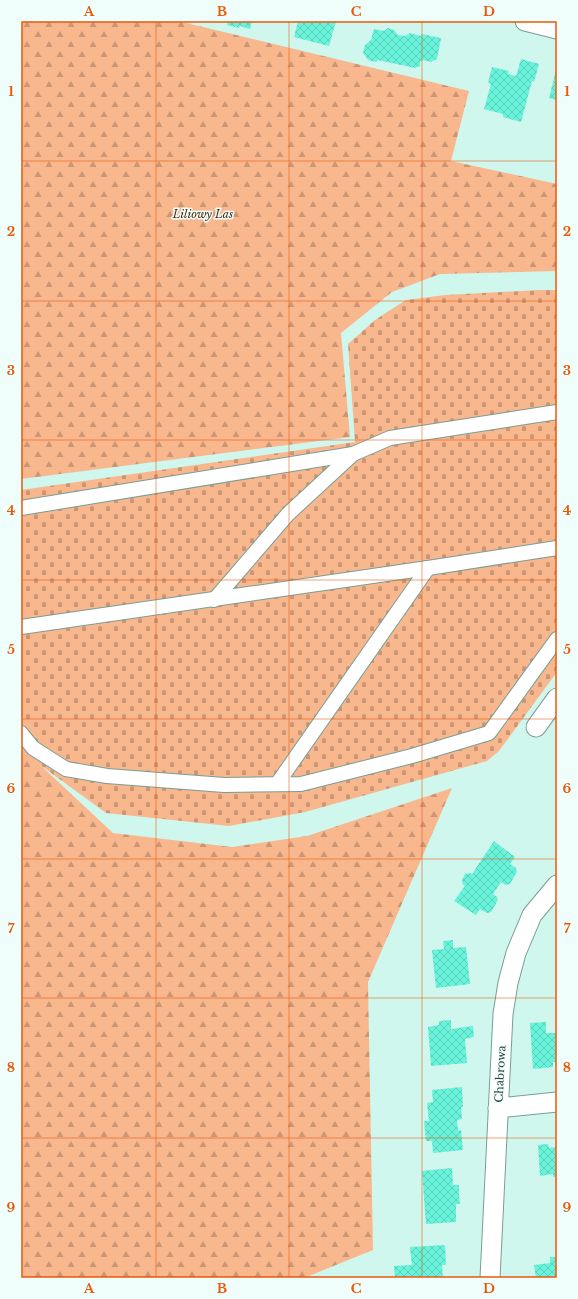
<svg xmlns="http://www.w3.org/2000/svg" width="578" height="1299" font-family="'Libre Baskerville',serif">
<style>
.forest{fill:url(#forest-firs)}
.cemetery{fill:url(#cemetery-stones)}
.building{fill:url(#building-cross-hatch)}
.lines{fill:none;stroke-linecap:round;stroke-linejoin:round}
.pedestrian-casing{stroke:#799e95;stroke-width:16}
.minor-casing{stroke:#799e95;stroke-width:21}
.pedestrian{stroke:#fff;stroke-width:14}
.minor{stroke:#fff;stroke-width:19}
.grid{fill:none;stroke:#e8590c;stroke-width:1;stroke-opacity:0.55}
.labels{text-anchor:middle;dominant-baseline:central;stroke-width:3;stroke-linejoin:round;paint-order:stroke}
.park-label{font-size:11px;font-style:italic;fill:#4c2a12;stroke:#effefa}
.street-label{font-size:11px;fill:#30403c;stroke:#effefa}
.neatline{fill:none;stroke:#e8590c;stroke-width:1.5}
.grid-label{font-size:13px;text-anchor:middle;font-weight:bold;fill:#e8590c}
</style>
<defs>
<pattern id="forest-firs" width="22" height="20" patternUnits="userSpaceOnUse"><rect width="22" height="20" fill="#f9b78e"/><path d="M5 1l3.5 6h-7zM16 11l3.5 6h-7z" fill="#ca9675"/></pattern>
<pattern id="cemetery-stones" width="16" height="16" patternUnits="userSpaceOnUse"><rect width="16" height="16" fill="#f9b78e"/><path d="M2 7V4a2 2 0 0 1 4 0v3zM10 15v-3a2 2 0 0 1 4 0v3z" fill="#ca9675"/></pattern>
<pattern id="building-cross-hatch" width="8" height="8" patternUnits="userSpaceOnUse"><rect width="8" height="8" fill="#68f3da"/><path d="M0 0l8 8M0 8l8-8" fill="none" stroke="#5ad1bc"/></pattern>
</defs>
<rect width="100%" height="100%" fill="#d0f7ee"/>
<g class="forest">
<path d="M 21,21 L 178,21 L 469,91 L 451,161 L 557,184 L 557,271 L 440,274 L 392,292 L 341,333 L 350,437 L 21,479 Z"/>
<path d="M 21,747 L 113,833 L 232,847 L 307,836 L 452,788 L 368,982 L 373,1250 L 304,1278 L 21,1278 Z"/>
</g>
<path class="cemetery" d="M 539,290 L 557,290 L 557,672 L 499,751 L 487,761 L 305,812 L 229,826 L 106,813 L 21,751 L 21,490 L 355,442 L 348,344 L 375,320 L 406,300 L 445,295 Z"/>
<g class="building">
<path d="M 228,21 L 252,21 L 250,29 L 240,26 L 239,28 L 227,25 Z"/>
<path d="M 298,21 L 336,21 L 329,46 L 294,37 Z"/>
<path d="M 388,28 L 394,30 L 398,35 L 405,36 L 410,33 L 421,36 L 422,34 L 441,38 L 437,59 L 431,62 L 423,60 L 420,62 L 420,66 L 415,68 L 378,60 L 376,62 L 368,60 L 363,53 L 365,45 L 371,40 L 374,29 L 384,31 Z"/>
<path d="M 521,59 L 539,64 L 534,82 L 532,81 L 521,122 L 503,117 L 503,114 L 484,109 L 491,84 L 488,83 L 492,67 L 509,71 L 508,74 L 516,76 Z"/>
<path d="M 556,70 L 557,70 L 557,100 L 549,98 Z"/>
<path d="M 494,841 L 515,857 L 510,864 L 516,868 L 517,872 L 510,884 L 505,885 L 501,882 L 493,894 L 497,897 L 498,900 L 491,912 L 487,913 L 480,909 L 476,915 L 454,901 L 465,886 L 463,885 L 462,880 L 465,874 L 470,873 L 472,874 Z"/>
<path d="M 453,940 L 453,948 L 466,947 L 470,984 L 436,988 L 432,950 L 444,949 L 443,941 Z"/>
<path d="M 451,1020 L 451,1029 L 473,1026 L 474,1037 L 465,1039 L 467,1063 L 431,1066 L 428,1027 L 439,1025 L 439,1021 Z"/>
<path d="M 546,1022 L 546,1033 L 557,1033 L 557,1062 L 553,1062 L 553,1067 L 533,1069 L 530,1023 Z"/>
<path d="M 462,1087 L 463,1107 L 461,1107 L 462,1119 L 457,1120 L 458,1131 L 461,1130 L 463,1150 L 433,1153 L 432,1141 L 426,1141 L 424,1121 L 429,1121 L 427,1103 L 433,1102 L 432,1090 Z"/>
<path d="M 548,1144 L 549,1148 L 557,1147 L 557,1177 L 553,1177 L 553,1174 L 540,1176 L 538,1145 Z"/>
<path d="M 452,1168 L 453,1185 L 459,1185 L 459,1194 L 460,1204 L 456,1204 L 456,1222 L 426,1224 L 422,1171 Z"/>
<path d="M 445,1245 L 446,1265 L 442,1265 L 443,1278 L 413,1278 L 413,1276 L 395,1278 L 394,1266 L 412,1265 L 410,1247 Z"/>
<path d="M 550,1257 L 557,1257 L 557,1278 L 536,1278 L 534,1265 L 550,1263 Z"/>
</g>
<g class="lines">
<defs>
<g id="pedestrian">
<path d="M 21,508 L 353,454"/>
<path d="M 214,600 L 288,514 L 353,454 L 390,438 L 557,412"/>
<path d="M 21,627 L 428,568 L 557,548"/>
<path d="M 21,733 L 33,748 L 66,769 L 107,776 L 224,785 L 301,784 L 412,756 L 489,733 L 557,639"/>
<path d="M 277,784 L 428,568"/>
</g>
<g id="minor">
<path d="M 525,21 L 557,29"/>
<path d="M 536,727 L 557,698"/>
<path d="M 498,1108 L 557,1102"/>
<path d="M 490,1278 L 503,1014 L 508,983 L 516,953 L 532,915 L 557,885"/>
</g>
</defs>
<use href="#pedestrian" class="pedestrian-casing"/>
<use href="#minor" class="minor-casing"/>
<use href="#pedestrian" class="pedestrian"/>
<use href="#minor" class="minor"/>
</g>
<path class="grid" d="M 156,21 L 156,1278M 289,21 L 289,1278M 422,21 L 422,1278M 21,161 L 557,161M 21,301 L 557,301M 21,440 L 557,440M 21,580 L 557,580M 21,719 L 557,719M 21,859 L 557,859M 21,998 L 557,998M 21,1138 L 557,1138"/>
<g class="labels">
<g class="park-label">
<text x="203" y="214">Liliowy Las</text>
</g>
<g class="street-label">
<text transform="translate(500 1074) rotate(-87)">Chabrowa</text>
</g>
</g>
<rect width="578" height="1299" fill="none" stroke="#effefa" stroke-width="44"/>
<rect x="22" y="22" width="534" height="1255" class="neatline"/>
<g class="grid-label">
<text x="89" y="16">A</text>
<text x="222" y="16">B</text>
<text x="356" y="16">C</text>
<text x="489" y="16">D</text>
<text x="11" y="96">1</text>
<text x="567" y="96">1</text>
<text x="11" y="236">2</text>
<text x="567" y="236">2</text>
<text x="11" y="375">3</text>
<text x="567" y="375">3</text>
<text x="11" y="515">4</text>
<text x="567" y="515">4</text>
<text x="11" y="654">5</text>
<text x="567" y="654">5</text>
<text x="11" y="793">6</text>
<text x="567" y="793">6</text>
<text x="11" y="933">7</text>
<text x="567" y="933">7</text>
<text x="11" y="1072">8</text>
<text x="567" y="1072">8</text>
<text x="11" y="1212">9</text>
<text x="567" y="1212">9</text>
<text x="89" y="1293">A</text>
<text x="222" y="1293">B</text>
<text x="356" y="1293">C</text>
<text x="489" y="1293">D</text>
</g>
</svg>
